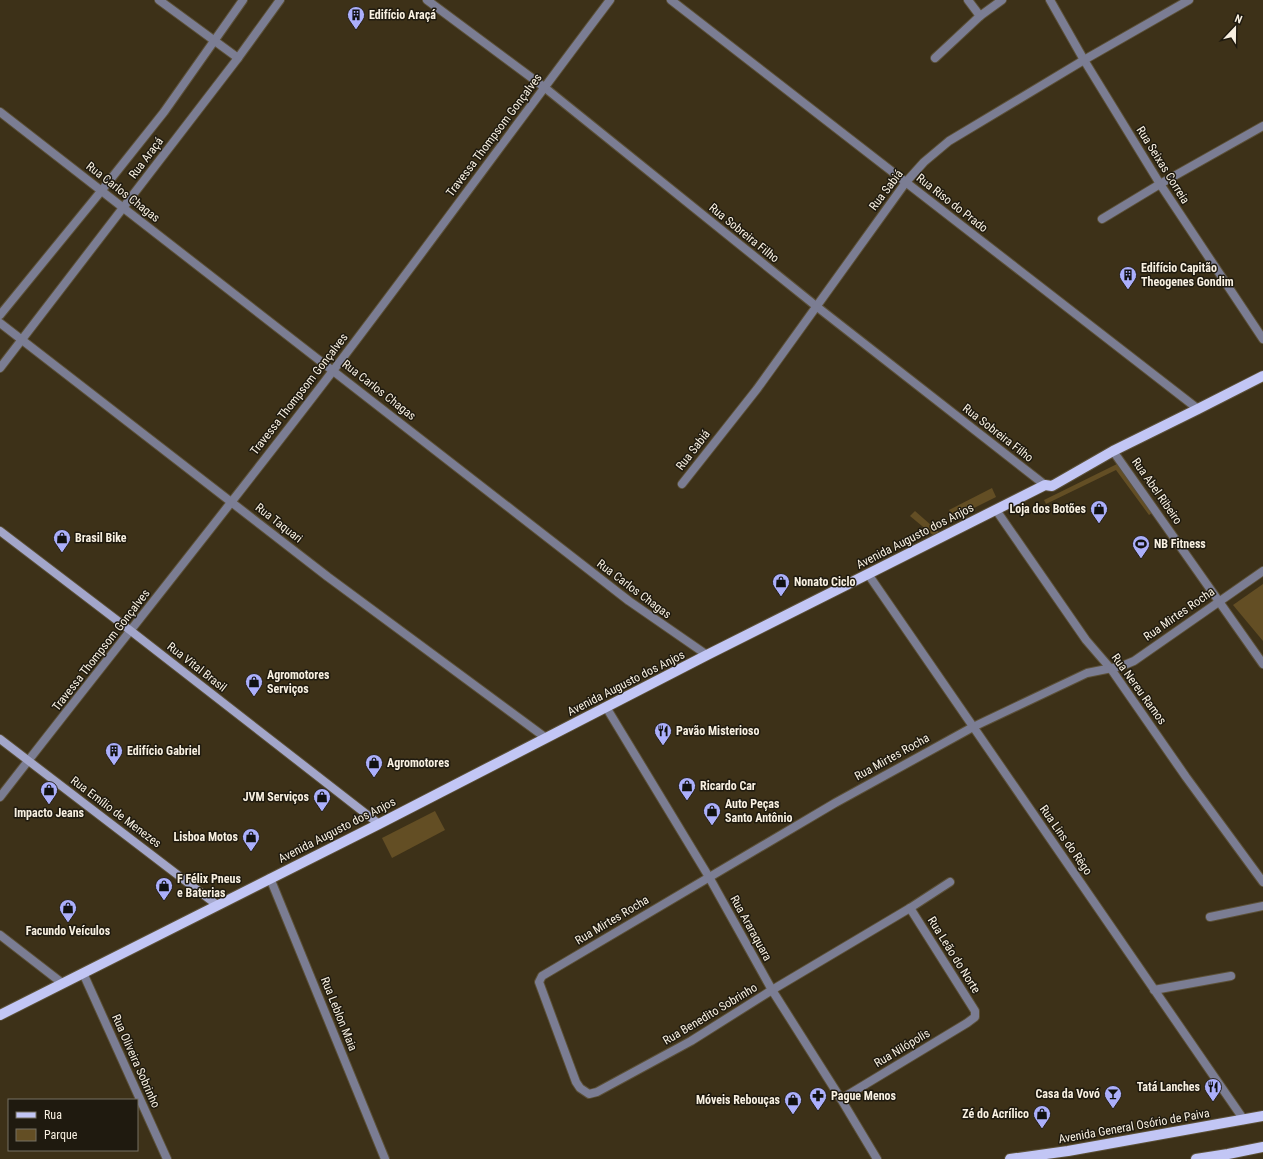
<svg xmlns="http://www.w3.org/2000/svg" width="1263" height="1159" font-family="'Roboto Condensed',sans-serif">
<style>
.green{fill:#634e24}
.lines{fill:none;stroke-linecap:round;stroke-linejoin:round}
.street-casing{stroke:#5b5038;stroke-width:10}
.secondary-casing{stroke:#5b5038;stroke-width:10}
.primary-casing{stroke:#5b5038;stroke-width:12}
.street{stroke:#7b7d93;stroke-width:8}
.secondary{stroke:#a3a6ca;stroke-width:8}
.primary{stroke:#c2c6f5;stroke-width:10}
.labels{text-anchor:middle;dominant-baseline:central;stroke-width:3;stroke-linejoin:round;paint-order:stroke}
.poi-label{font-size:12px;font-weight:bold;fill:#f8f0e1;stroke:#1f1a0f;text-anchor:start}
.street-label{font-size:12px;fill:#f8f0e1;stroke:#1f1a0f}
</style>
<rect width="100%" height="100%" fill="#3d3118"/>
<g class="green">
<path d="M 1117,464 L 1152,513 L 1149,515 L 1116,470 L 1046,504 L 1044,500 Z"/>
<path d="M 992,488 L 996,497 L 954,518 L 949,510 Z"/>
<path d="M 915,511 L 940,533 L 934,536 L 910,516 Z"/>
<path d="M 1263,584 L 1263,641 L 1233,605 Z"/>
<path d="M 435,811 L 445,830 L 392,858 L 382,838 Z"/>
</g>
<g class="lines">
<defs>
<g id="street">
<path d="M 159,0 L 238,58"/>
<path d="M 427,0 L 544,87 L 816,306 L 1045,485"/>
<path d="M 671,0 L 1198,409"/>
<path d="M 968,0 L 980,16"/>
<path d="M 1050,0 L 1084,60 L 1160,184 L 1263,339"/>
<path d="M 935,58 L 980,16 L 1002,0"/>
<path d="M 0,112 L 629,601 L 707,655"/>
<path d="M 1102,219 L 1160,184 L 1263,126"/>
<path d="M 0,315 L 102,190 L 164,112 L 243,0"/>
<path d="M 0,323 L 328,577 L 546,738"/>
<path d="M 0,368 L 238,58 L 280,0"/>
<path d="M 1113,451 L 1263,664"/>
<path d="M 682,484 L 757,389 L 906,182 L 924,162 L 949,141 L 1084,60 L 1189,0"/>
<path d="M 996,510 L 1086,640 L 1111,669 L 1186,777 L 1263,882"/>
<path d="M 868,574 L 1244,1120"/>
<path d="M 606,707 L 709,877 L 772,990 L 841,1099 L 877,1159"/>
<path d="M 0,797 C 110,655 223,515 332,372 C 426,249 517,123 610,0"/>
<path d="M 270,878 L 385,1159"/>
<path d="M 950,882 L 910,908 L 772,990 L 691,1041 L 597,1092 L 589,1094 L 580,1088 L 576,1082 L 539,982 L 542,976 L 835,803 L 973,727 L 1087,673 L 1122,666 L 1134,661 L 1263,571"/>
<path d="M 1210,917 L 1263,906"/>
<path d="M 0,935 L 62,983"/>
<path d="M 83,973 L 167,1159"/>
<path d="M 1154,990 L 1231,976"/>
<path d="M 841,1099 L 967,1023 L 975,1017 L 975,1011 L 910,908"/>
</g>
<g id="secondary">
<path d="M 0,531 L 131,631 L 379,824"/>
<path d="M 0,739 L 217,905"/>
</g>
<g id="primary">
<path d="M 0,1015 L 379,824 L 707,655 L 1045,485 L 1052,486 L 1113,451 L 1198,409 L 1263,376"/>
<path d="M 1010,1159 L 1068,1151 L 1263,1116"/>
<path d="M 1196,1159 L 1228,1154 L 1263,1147"/>
</g>
</defs>
<use href="#street" class="street-casing"/>
<use href="#secondary" class="secondary-casing"/>
<use href="#primary" class="primary-casing"/>
<use href="#street" class="street"/>
<use href="#secondary" class="secondary"/>
<use href="#primary" class="primary"/>
</g>
<defs>
<symbol id="building-pin" viewBox="-11 -11 22 30"><path d="M0 17L-7.5 6A9.5 9.5 0 1 1 7.5 6Z" fill="#abaffb" stroke="#1f1a0f"/><path d="M-4-6H4V6H1V3H-1V6H-4ZM-2.5-4.3h1.7v1.8h-1.7ZM.8-4.3h1.7v1.8H.8ZM-2.5-1h1.7V.8h-1.7ZM.8-1h1.7V.8H.8Z" fill="#111"/></symbol>
<symbol id="shop-pin" viewBox="-11 -11 22 30"><path d="M0 17L-7.5 6A9.5 9.5 0 1 1 7.5 6Z" fill="#abaffb" stroke="#1f1a0f"/><path d="M-5-2.5h2.3a2.7 3.5 0 0 1 5.4 0H5L5.5 6h-11ZM-1.5-2.5h3a1.5 2.3 0 0 0-3 0Z" fill="#111"/></symbol>
<symbol id="stadium-pin" viewBox="-11 -11 22 30"><path d="M0 17L-7.5 6A9.5 9.5 0 1 1 7.5 6Z" fill="#abaffb" stroke="#1f1a0f"/><path d="M0-5a6.5 5 0 1 0 0 10a6.5 5 0 1 0 0-10ZM-3.5-1.8h7v3.6h-7Z" fill="#111"/></symbol>
<symbol id="restaurant-pin" viewBox="-11 -11 22 30"><path d="M0 17L-7.5 6A9.5 9.5 0 1 1 7.5 6Z" fill="#abaffb" stroke="#1f1a0f"/><path d="M-5-6h1v4h1v-4h1v4h1v-4h1v5L-1.5 .5V6h-2V.5L-5-1ZM5-6V6H3V1.5H1.5Q1.5-4 5-6Z" fill="#111"/></symbol>
<symbol id="bar-pin" viewBox="-11 -11 22 30"><path d="M0 17L-7.5 6A9.5 9.5 0 1 1 7.5 6Z" fill="#abaffb" stroke="#1f1a0f"/><path d="M-6-5H6L.8 .8V4.5H3.5V6h-7V4.5H-.8V.8Z" fill="#111"/></symbol>
<symbol id="pharmacy-pin" viewBox="-11 -11 22 30"><path d="M0 17L-7.5 6A9.5 9.5 0 1 1 7.5 6Z" fill="#abaffb" stroke="#1f1a0f"/><path d="M-2-6h4v4h4v4h-4v4h-4v-4h-4v-4h4Z" fill="#111"/></symbol>
</defs>
<g fill-rule="evenodd">
<use href="#building-pin" x="346" y="5" width="20" height="27"/>
<use href="#building-pin" x="1118" y="265" width="20" height="27"/>
<use href="#shop-pin" x="1089" y="499" width="20" height="27"/>
<use href="#shop-pin" x="52" y="528" width="20" height="27"/>
<use href="#stadium-pin" x="1131" y="534" width="20" height="27"/>
<use href="#shop-pin" x="771" y="572" width="20" height="27"/>
<use href="#shop-pin" x="244" y="672" width="20" height="27"/>
<use href="#restaurant-pin" x="653" y="721" width="20" height="27"/>
<use href="#building-pin" x="104" y="741" width="20" height="27"/>
<use href="#shop-pin" x="364" y="753" width="20" height="27"/>
<use href="#shop-pin" x="677" y="776" width="20" height="27"/>
<use href="#shop-pin" x="39" y="780" width="20" height="27"/>
<use href="#shop-pin" x="312" y="787" width="20" height="27"/>
<use href="#shop-pin" x="702" y="801" width="20" height="27"/>
<use href="#shop-pin" x="241" y="827" width="20" height="27"/>
<use href="#shop-pin" x="154" y="876" width="20" height="27"/>
<use href="#shop-pin" x="58" y="898" width="20" height="27"/>
<use href="#restaurant-pin" x="1203" y="1077" width="20" height="27"/>
<use href="#bar-pin" x="1103" y="1084" width="20" height="27"/>
<use href="#pharmacy-pin" x="808" y="1086" width="20" height="27"/>
<use href="#shop-pin" x="783" y="1090" width="20" height="27"/>
<use href="#shop-pin" x="1032" y="1104" width="20" height="27"/>
</g>
<g class="labels">
<g class="poi-label">
<text x="369" y="15">Edifício Araçá</text>
<text x="1141" y="268">Edifício Capitão<tspan x="1141" dy="14">Theogenes Gondim</tspan></text>
<text x="1086" y="509" text-anchor="end">Loja dos Botões</text>
<text x="75" y="538">Brasil Bike</text>
<text x="1154" y="544">NB Fitness</text>
<text x="794" y="582">Nonato Ciclo</text>
<text x="267" y="675">Agromotores<tspan x="267" dy="14">Serviços</tspan></text>
<text x="676" y="731">Pavão Misterioso</text>
<text x="127" y="751">Edifício Gabriel</text>
<text x="387" y="763">Agromotores</text>
<text x="700" y="786">Ricardo Car</text>
<text x="309" y="797" text-anchor="end">JVM Serviços</text>
<text x="725" y="804">Auto Peças<tspan x="725" dy="14">Santo Antônio</tspan></text>
<text x="49" y="813" text-anchor="middle">Impacto Jeans</text>
<text x="238" y="837" text-anchor="end">Lisboa Motos</text>
<text x="177" y="879">F Félix Pneus<tspan x="177" dy="14">e Baterias</tspan></text>
<text x="68" y="931" text-anchor="middle">Facundo Veículos</text>
<text x="1200" y="1087" text-anchor="end">Tatá Lanches</text>
<text x="1100" y="1094" text-anchor="end">Casa da Vovó</text>
<text x="831" y="1096">Pague Menos</text>
<text x="780" y="1100" text-anchor="end">Móveis Rebouças</text>
<text x="1029" y="1114" text-anchor="end">Zé do Acrílico</text>
</g>
<g class="street-label">
<text transform="translate(494 135) rotate(-53)">Travessa Thompsom Gonçalves</text>
<text transform="translate(146 158) rotate(-53)">Rua Araçá</text>
<text transform="translate(1163 165) rotate(58)">Rua Seixas Correia</text>
<text transform="translate(886 190) rotate(-53)">Rua Sabiá</text>
<text transform="translate(123 192) rotate(38)">Rua Carlos Chagas</text>
<text transform="translate(952 203) rotate(38)">Rua Riso do Prado</text>
<text transform="translate(744 233) rotate(39)">Rua Sobreira Filho</text>
<text transform="translate(379 390) rotate(38)">Rua Carlos Chagas</text>
<text transform="translate(299 394) rotate(-52)">Travessa Thompsom Gonçalves</text>
<text transform="translate(998 433) rotate(38)">Rua Sobreira Filho</text>
<text transform="translate(693 450) rotate(-52)">Rua Sabiá</text>
<text transform="translate(1157 491) rotate(55)">Rua Abel Ribeiro</text>
<text transform="translate(279 523) rotate(38)">Rua Taquari</text>
<text transform="translate(915 536) rotate(-27)">Avenida Augusto dos Anjos</text>
<text transform="translate(634 589) rotate(37)">Rua Carlos Chagas</text>
<text transform="translate(1179 614) rotate(-35)">Rua Mirtes Rocha</text>
<text transform="translate(101 650) rotate(-52)">Travessa Thompsom Gonçalves</text>
<text transform="translate(197 667) rotate(38)">Rua Vital Brasil</text>
<text transform="translate(626 683) rotate(-27)">Avenida Augusto dos Anjos</text>
<text transform="translate(1139 689) rotate(54)">Rua Nereu Ramos</text>
<text transform="translate(892 757) rotate(-29)">Rua Mirtes Rocha</text>
<text transform="translate(116 812) rotate(37)">Rua Emílio de Menezes</text>
<text transform="translate(337 830) rotate(-27)">Avenida Augusto dos Anjos</text>
<text transform="translate(1066 840) rotate(55)">Rua Lins do Rêgo</text>
<text transform="translate(612 920) rotate(-31)">Rua Mirtes Rocha</text>
<text transform="translate(751 928) rotate(61)">Rua Araraquara</text>
<text transform="translate(954 955) rotate(58)">Rua Leão do Norte</text>
<text transform="translate(339 1014) rotate(68)">Rua Leblon Maia</text>
<text transform="translate(710 1014) rotate(-31)">Rua Benedito Sobrinho</text>
<text transform="translate(902 1048) rotate(-31)">Rua Nilópolis</text>
<text transform="translate(136 1061) rotate(66)">Rua Oliveira Sobrinho</text>
<text transform="translate(1134 1126) rotate(-10)">Avenida General Osório de Paiva</text>
</g>
</g>
<rect x="8" y="1099" width="130" height="52" fill="#1f1a0f" stroke="#767063"/>
<rect x="16" y="1112" width="20" height="6" fill="#c2c6f5" stroke="#767063"/>
<text x="44" y="1119" font-size="12" fill="#f8f0e1">Rua</text>
<rect x="16" y="1129" width="20" height="12" fill="#634e24" stroke="#767063"/>
<text x="44" y="1139" font-size="12" fill="#f8f0e1">Parque</text>
<g transform="translate(1235 28) rotate(22)" stroke="#1f1a0f" stroke-width="3" paint-order="stroke">
<path d="M0-3L7 15L0 10L-7 15Z" fill="#f8f0e1"/>
<text y="-6" font-size="11" font-weight="bold" text-anchor="middle" fill="#f8f0e1">N</text>
</g>
</svg>
